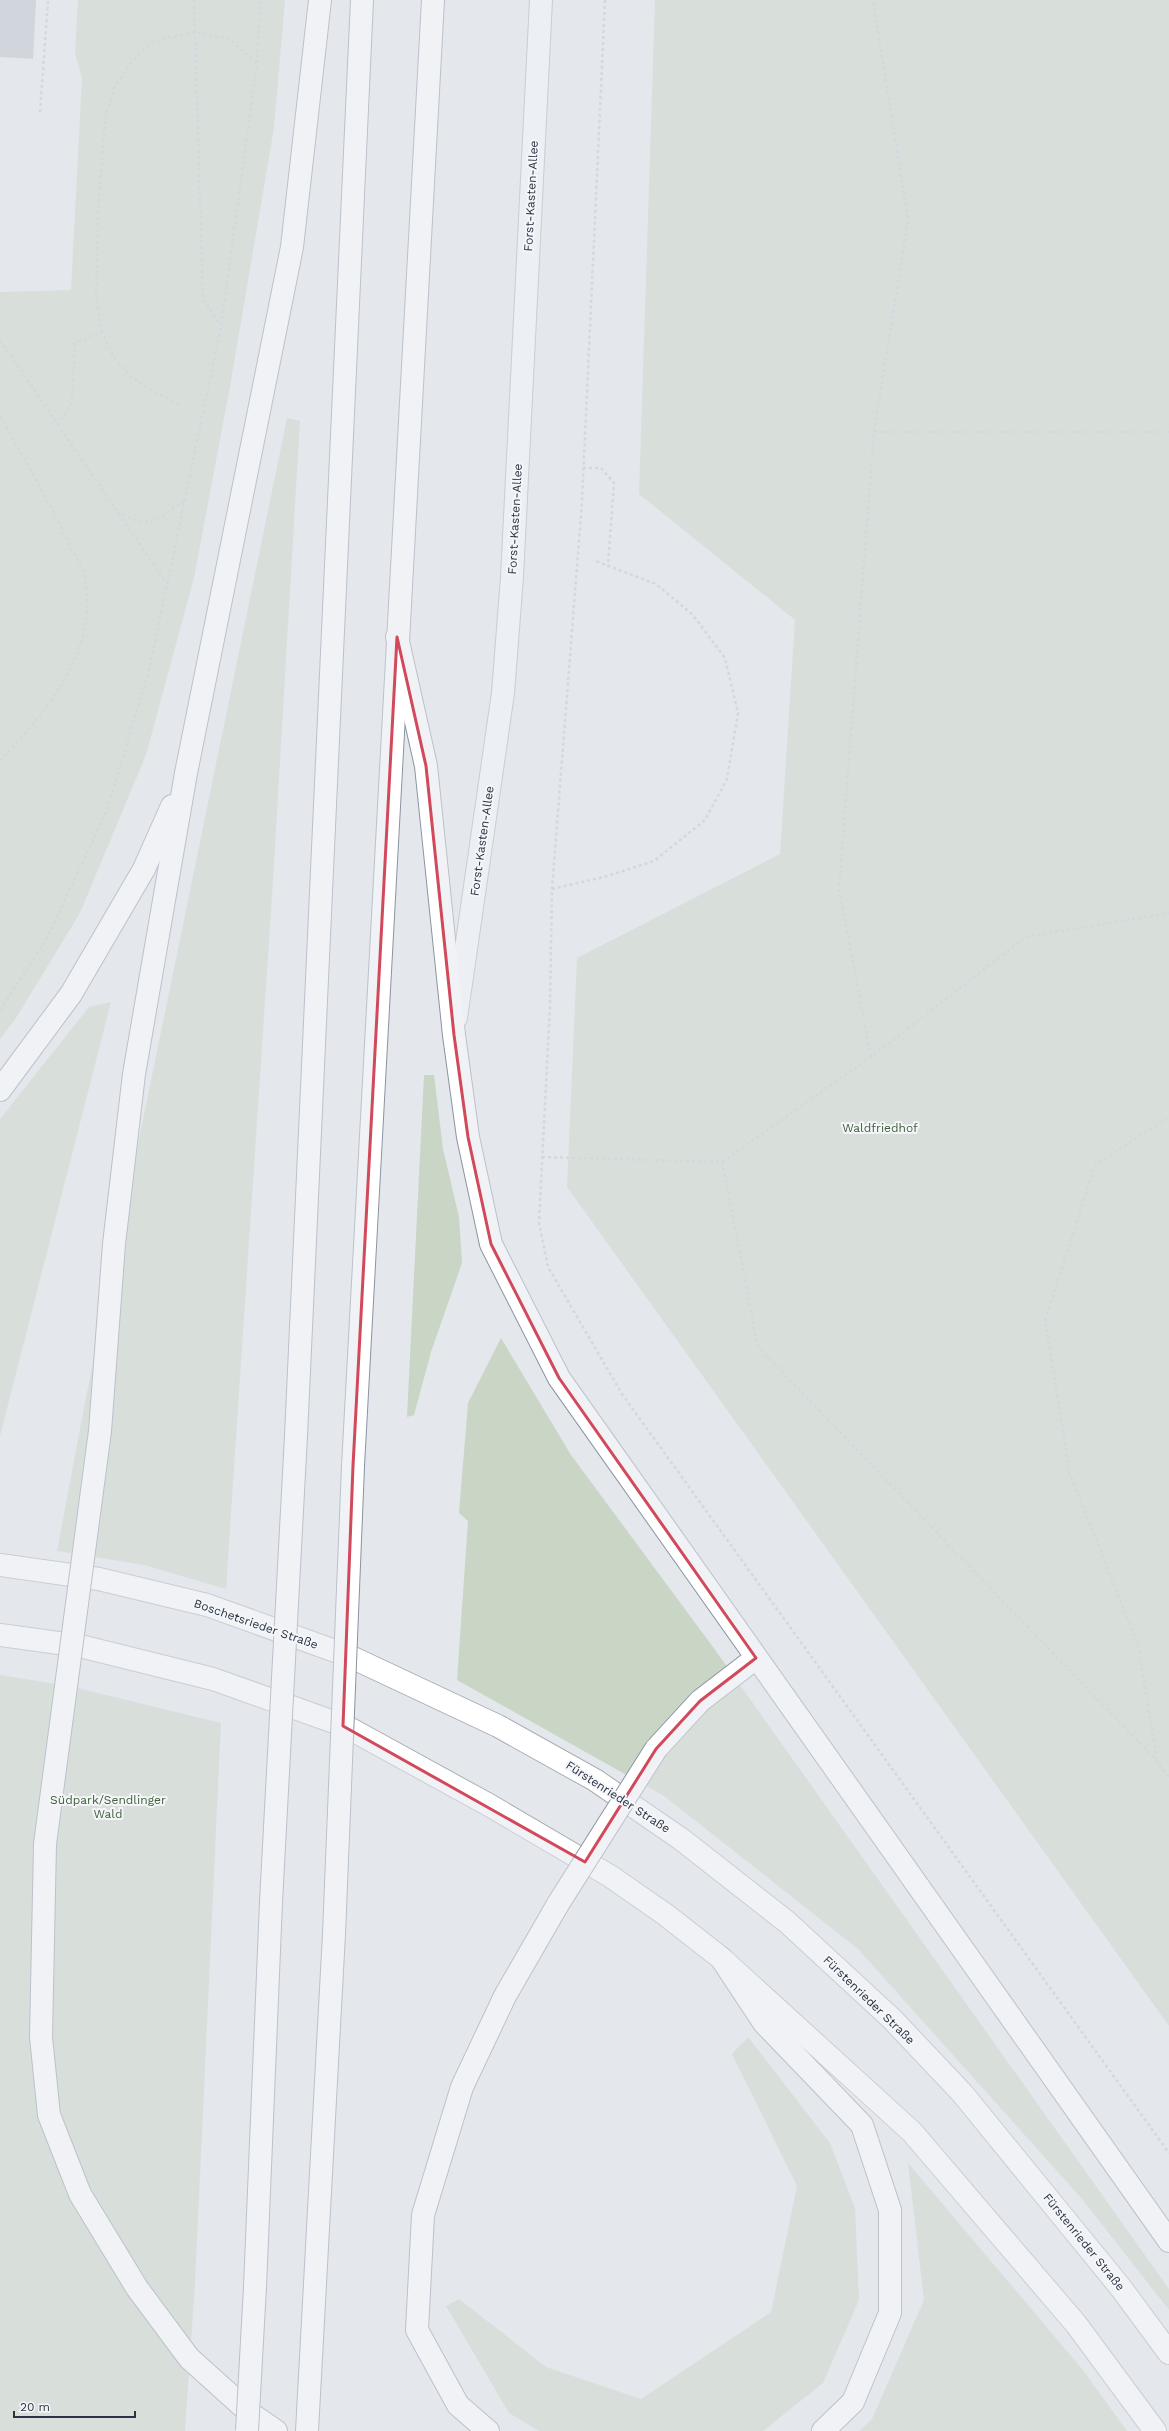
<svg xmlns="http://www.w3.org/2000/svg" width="1169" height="2431" font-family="'Work Sans',sans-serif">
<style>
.green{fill:#c9d6c5}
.building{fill:#bbc0ca}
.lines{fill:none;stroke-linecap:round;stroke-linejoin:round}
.street-casing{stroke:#a9aeb7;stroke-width:24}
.secondary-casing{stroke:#a9aeb7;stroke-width:24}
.highway-casing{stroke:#8b94a3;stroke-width:24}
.path{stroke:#c2c5cb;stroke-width:2.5;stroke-dasharray:3 3;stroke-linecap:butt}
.street{stroke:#f7f8fa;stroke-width:22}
.secondary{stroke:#fff;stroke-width:22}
.highway{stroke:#fff;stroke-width:22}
.highway-bridge-casing{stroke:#8b94a3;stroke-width:24;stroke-linecap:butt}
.highway-bridge{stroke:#fff;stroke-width:22}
.marked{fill:none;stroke:#d1495b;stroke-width:3;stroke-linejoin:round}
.labels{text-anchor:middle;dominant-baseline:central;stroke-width:4;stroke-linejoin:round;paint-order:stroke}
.street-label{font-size:12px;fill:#2b3445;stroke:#f4f6f9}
.park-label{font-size:12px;fill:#3f6138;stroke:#f4f6f9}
</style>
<rect width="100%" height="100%" fill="#e4e7ec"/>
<g class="green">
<path d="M 78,0 L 285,0 L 274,128 L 231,381 L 194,578 L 146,755 L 80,913 L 16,1018 L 0,1039 L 0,292 L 71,290 L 82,78 L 75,53 Z"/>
<path d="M 655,0 L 1169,0 L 1169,2026 L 567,1187 L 577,958 L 780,854 L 795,620 L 639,494 Z"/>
<path d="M 287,418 L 300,421 L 273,881 L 226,1589 L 144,1565 L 57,1551 L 84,1407 Z"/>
<path d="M 111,1002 L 0,1436 L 0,1119 L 89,1007 Z"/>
<path d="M 424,1075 L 434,1075 L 443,1149 L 459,1217 L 462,1263 L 431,1352 L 414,1415 L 407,1417 Z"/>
<path d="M 501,1338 L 571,1455 L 713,1647 L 1169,2289 L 1169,2310 L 1082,2199 L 858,1949 L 664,1796 L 457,1680 L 468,1521 L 459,1513 L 468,1403 Z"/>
<path d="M 0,1675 L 69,1686 L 221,1723 L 195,2284 L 185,2431 L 0,2431 Z"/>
<path d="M 748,2037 L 830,2143 L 855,2208 L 859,2300 L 823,2383 L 763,2431 L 539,2431 L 509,2413 L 446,2306 L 459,2299 L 546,2367 L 641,2399 L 771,2312 L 797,2186 L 732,2054 Z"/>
<path d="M 908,2163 L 1083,2370 L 1127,2431 L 859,2431 L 872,2419 L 924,2300 Z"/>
</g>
<path class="building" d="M 0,0 L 36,0 L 33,59 L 0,57 Z"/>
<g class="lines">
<defs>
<path id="street" d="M 456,1018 L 503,693 L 512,577 L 541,0"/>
<g id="secondary">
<path d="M 0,1565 L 99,1579 L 207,1605 L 349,1656 L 498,1726 L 595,1780 L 681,1839 L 787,1922 L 892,2019 L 962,2093 L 1121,2288 L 1169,2353"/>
<path d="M 0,1635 L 80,1646 L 213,1679 L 345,1726 L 489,1805 L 610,1876 L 666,1915 L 721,1958 L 912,2132 L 1076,2324 L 1155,2431"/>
</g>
<g id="highway">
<path d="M 397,637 L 426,766 L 454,1035 L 468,1137 L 491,1244 L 559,1378 L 1169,2241"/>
<path d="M 0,1090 L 71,994 L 144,869 L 172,806"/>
<path d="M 100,1431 L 114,1244 L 134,1074 L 186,773 L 292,247 L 320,0"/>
<path d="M 296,1436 L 362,0"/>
<path d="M 353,1466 L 433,0"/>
<path d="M 656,1749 L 700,1701 L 756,1658"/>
<path d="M 45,1844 L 41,2037 L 49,2115 L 80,2194 L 137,2288 L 189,2358 L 250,2413 L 276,2431"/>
<path d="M 721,1958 L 764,2023 L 862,2125 L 890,2210 L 890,2313 L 853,2402 L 823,2431"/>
<path d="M 255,2287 L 271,1902"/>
<path d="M 307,2431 L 334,1934"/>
<path d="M 488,2431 L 458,2405 L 417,2330 L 423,2215 L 462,2087 L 505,1996 L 558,1904"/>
</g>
</defs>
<use href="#street" class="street-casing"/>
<use href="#secondary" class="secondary-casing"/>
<use href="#highway" class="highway-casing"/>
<g class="path">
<path d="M 194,0 L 203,299 L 221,326"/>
<path d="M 605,0 L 582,502 L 552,889 L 550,1006 L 539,1223 L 548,1267 L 622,1394 L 1169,2153"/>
<path d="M 40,112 L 48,0"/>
<path d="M 0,340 L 167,584"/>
<path d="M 179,404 L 149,389 L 130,376 L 113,356 L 102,332 L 96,297 L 98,210 L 105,121 L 114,88 L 131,63 L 153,41 L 194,32 L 230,39 L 256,63"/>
<path d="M 0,416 C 24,458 48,499 68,542 C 73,553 82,566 85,578 C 99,651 46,712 0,761"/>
<path d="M 57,425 L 72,403 L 75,343 L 102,332"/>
<path d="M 874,432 L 1169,432"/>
<path d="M 583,468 L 601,468 L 614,483 L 608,565"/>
<path d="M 117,513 L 143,523 L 162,517 L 186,499"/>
<path d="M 552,889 L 604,877 L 654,861 L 705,820 L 727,779 L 738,713 L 725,658 L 693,615 L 656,584 L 593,560"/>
<path d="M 0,1010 L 46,940 L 107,810 L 149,670 L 221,327 L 257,63 L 260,0"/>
<path d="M 871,1057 L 839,889 L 874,432 L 908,220 L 873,0"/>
<path d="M 542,1157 L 722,1162 L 871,1057 L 1026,937 L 1169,913"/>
<path d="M 722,1162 L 758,1347 L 1157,1761 L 1169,1777"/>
<path d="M 1157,1760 L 1138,1645 L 1070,1474 L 1045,1321 L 1095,1165 L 1169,1117"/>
</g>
<use href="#street" class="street"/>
<use href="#secondary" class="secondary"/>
<use href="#highway" class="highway"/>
<defs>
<g id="highway-bridge">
<path d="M 45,1844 L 100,1431"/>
<path d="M 271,1902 L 296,1436"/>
<path d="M 558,1904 L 656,1749"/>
<path d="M 334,1934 L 353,1466"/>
<path d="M 247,2431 L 255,2287"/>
</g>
</defs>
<use href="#highway-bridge" class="highway-bridge-casing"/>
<use href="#highway-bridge" class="highway-bridge"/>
</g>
<path d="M0 0H1169V2431H0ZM 397,637 L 426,766 L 454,1035 L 468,1137 L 491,1244 L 559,1378 L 756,1658 L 700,1701 L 656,1749 L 585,1862 L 343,1726 L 353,1466 Z" fill="#e4e7ec" fill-opacity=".55" fill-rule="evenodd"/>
<path class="marked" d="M 397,637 L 426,766 L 454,1035 L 468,1137 L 491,1244 L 559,1378 L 756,1658 L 700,1701 L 656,1749 L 585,1862 L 343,1726 L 353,1466 Z"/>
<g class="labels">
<g class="street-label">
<text transform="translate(531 196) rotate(-87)">Forst-Kasten-Allee</text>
<text transform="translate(515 519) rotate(-87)">Forst-Kasten-Allee</text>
<text transform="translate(482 841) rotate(-82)">Forst-Kasten-Allee</text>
<text transform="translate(256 1624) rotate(19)">Boschetsrieder Straße</text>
<text transform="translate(618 1797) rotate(33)">Fürstenrieder Straße</text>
<text transform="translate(869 2000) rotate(44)">Fürstenrieder Straße</text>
<text transform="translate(1084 2242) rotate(51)">Fürstenrieder Straße</text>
</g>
<g class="park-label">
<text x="880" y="1128">Waldfriedhof</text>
<text x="108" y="1800">Südpark/Sendlinger<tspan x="108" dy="14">Wald</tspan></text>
</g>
</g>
<path d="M14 2411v6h121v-6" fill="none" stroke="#2b3445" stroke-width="2"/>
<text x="20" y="2411" font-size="12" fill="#2b3445" stroke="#f4f6f9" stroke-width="3" paint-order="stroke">20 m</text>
</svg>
